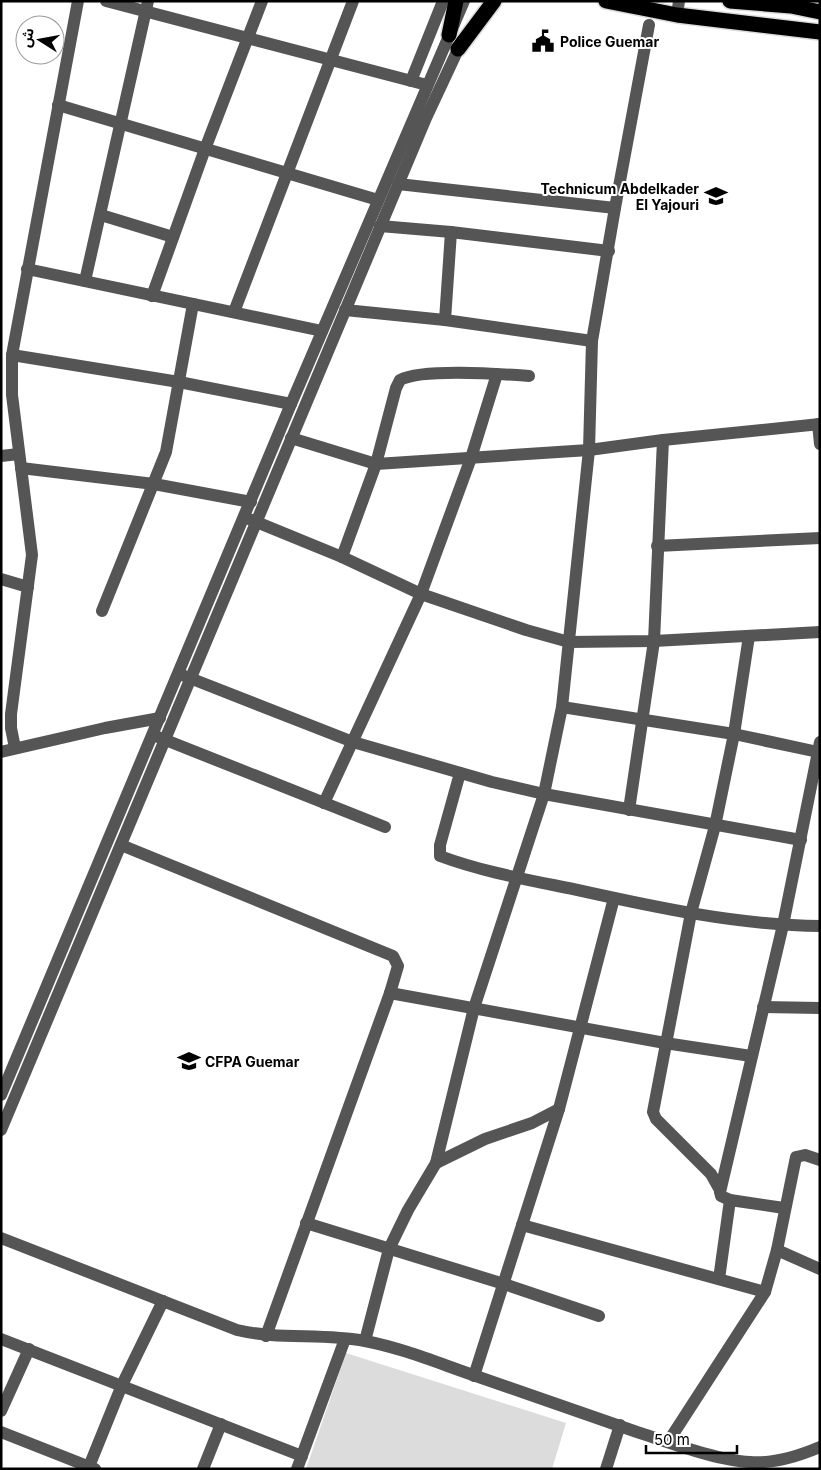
<svg xmlns="http://www.w3.org/2000/svg" width="821" height="1470" font-family="Inter,'Noto Sans Arabic',sans-serif">
<style>
.green{fill:#dcdcdc}
.lines{fill:none;stroke-linecap:round;stroke-linejoin:round}
.highway-casing{stroke:#dbdbdb;stroke-width:18}
.minor{stroke:#555;stroke-width:12}
.highway{stroke:#000;stroke-width:15}
.labels{text-anchor:middle;dominant-baseline:central;stroke-width:4;stroke-linejoin:round;paint-order:stroke}
.poi-label{font-size:14px;font-weight:bold;fill:#000;stroke:#fff;text-anchor:start}
</style>
<rect width="100%" height="100%" fill="#fff"/>
<path class="green" d="M 346,1353 L 566,1423 L 552,1469 L 306,1469 Z"/>
<g class="lines">
<defs>
<g id="highway">
<path d="M 606,1 L 677,15 L 820,32"/>
<path d="M 730,1 L 791,6 L 820,12"/>
<path d="M 449,35 L 456,1"/>
<path d="M 458,49 L 494,1"/>
</g>
</defs>
<use href="#highway" class="highway-casing"/>
<g class="minor">
<path d="M 106,1 L 427,85"/>
<path d="M 677,15 L 679,1"/>
<path d="M 411,81 L 443,1"/>
<path d="M 58,105 L 378,200"/>
<path d="M 398,184 L 615,208 L 649,25"/>
<path d="M 101,215 L 173,237"/>
<path d="M 380,226 L 451,232 L 609,251"/>
<path d="M 27,269 L 322,331"/>
<path d="M 85,281 L 148,1"/>
<path d="M 152,296 L 205,149 L 262,1"/>
<path d="M 345,310 L 445,320 L 592,341"/>
<path d="M 234,312 L 353,1"/>
<path d="M 445,320 L 451,232"/>
<path d="M 12,355 L 179,382 L 291,404"/>
<path d="M 818,424 L 820,444"/>
<path d="M 291,438 L 376,464 L 589,450 L 663,440 L 820,424"/>
<path d="M 1,456 L 19,454"/>
<path d="M 21,468 L 154,484 L 251,502"/>
<path d="M 249,519 L 342,557 L 421,594 L 526,630 L 569,642 L 654,641 L 663,440"/>
<path d="M 657,546 L 820,538"/>
<path d="M 342,557 L 376,464 L 396,388 L 400,380 C 423,368 501,374 529,376"/>
<path d="M 1,579 L 28,587"/>
<path d="M 102,611 L 166,452 L 193,304"/>
<path d="M 182,675 L 353,742 L 492,782 L 544,794 L 801,840"/>
<path d="M 562,707 L 734,734 L 818,752"/>
<path d="M 158,737 L 385,827"/>
<path d="M 15,748 L 11,728 L 11,714 L 32,555 L 12,395 L 12,355 L 78,1"/>
<path d="M 1,752 L 105,728 L 160,718"/>
<path d="M 460,773 L 440,845 L 440,856 C 483,872 529,880 573,889 C 654,907 737,925 820,926"/>
<path d="M 324,803 L 421,594 L 471,458 L 497,374"/>
<path d="M 629,810 L 654,641 L 820,632"/>
<path d="M 121,845 L 393,956 L 398,966 L 390,993"/>
<path d="M 763,1007 L 820,1008"/>
<path d="M 1,1095 L 291,404 L 464,1"/>
<path d="M 1,1130 L 426,118 L 462,41"/>
<path d="M 436,1163 L 485,1139 L 532,1123 L 559,1109"/>
<path d="M 720,1190 L 711,1174 L 656,1119 L 653,1112 L 691,913 L 715,826 L 734,734 L 749,636"/>
<path d="M 784,1208 L 730,1200 L 721,1196 L 720,1192 L 783,925 L 820,742"/>
<path d="M 306,1223 L 504,1284 L 599,1316"/>
<path d="M 522,1225 L 765,1292"/>
<path d="M 1,1238 L 237,1330 C 279,1340 322,1333 365,1341 C 402,1348 438,1363 473,1375 C 528,1394 583,1413 637,1432 C 668,1442 719,1461 750,1462 C 774,1464 799,1456 820,1447"/>
<path d="M 777,1250 L 820,1269"/>
<path d="M 719,1279 L 730,1200"/>
<path d="M 266,1336 L 390,993 L 665,1043 L 751,1056"/>
<path d="M 1,1339 L 302,1456"/>
<path d="M 365,1341 L 389,1249 L 408,1210 L 436,1163 L 474,1008 L 544,794 L 562,707 L 589,450 L 592,341 L 615,208"/>
<path d="M 474,1376 L 559,1109 L 614,898"/>
<path d="M 1,1411 L 29,1349"/>
<path d="M 1,1432 L 95,1469"/>
<path d="M 668,1442 L 765,1292 L 777,1250 L 796,1157 L 805,1155 L 820,1160"/>
<path d="M 88,1469 L 122,1385 L 163,1301"/>
<path d="M 203,1469 L 221,1424"/>
<path d="M 297,1469 L 345,1339"/>
<path d="M 606,1469 L 620,1425"/>
</g>
<use href="#highway" class="highway"/>
</g>
<defs>
<symbol id="civic-bare" viewBox="-9 -9 18 18"><path d="M-.6-6.5H3V-4.5H.6V-3L4-1V1h2V6H-6V1h2V-1L-.6-3ZM-1.2 2.5V6h2.4V2.5Z" fill="#000" stroke="#fff" stroke-width="2.5" paint-order="stroke"/></symbol>
<symbol id="school-bare" viewBox="-9 -9 18 18"><path d="M0-5L7-2L0 1L-7-2ZM-4 1L0 2.5L4 1V4Q0 6-4 4Z" fill="#000" stroke="#fff" stroke-width="2.5" paint-order="stroke"/></symbol>
<symbol id="university-bare" viewBox="-9 -9 18 18"><path d="M0-5L7-2L0 1L-7-2ZM-4 1L0 2.5L4 1V4Q0 6-4 4Z" fill="#000" stroke="#fff" stroke-width="2.5" paint-order="stroke"/></symbol>
</defs>
<g fill-rule="evenodd">
<use href="#civic-bare" x="527" y="25" width="32" height="32"/>
<use href="#school-bare" x="700" y="180" width="32" height="32"/>
<use href="#university-bare" x="173" y="1045" width="32" height="32"/>
</g>
<g class="labels">
<g class="poi-label">
<text x="560" y="41">Police Guemar</text>
<text x="699" y="188" text-anchor="end">Technicum Abdelkader<tspan x="699" dy="16">El Yajouri</tspan></text>
<text x="205" y="1061">CFPA Guemar</text>
</g>
</g>
<rect width="821" height="1470" fill="none" stroke="#000000" stroke-width="5"/>
<g transform="translate(40 40) rotate(281)"><circle r="24" fill="#ffffff" stroke="#999999"/>
<path d="M0-4L9 19L0 12L-9 19Z" fill="#000000"/>
<text y="-8" font-size="14" font-weight="bold" text-anchor="middle" fill="#000000">ش</text>
</g>
<path d="M646 1445v8h91v-8" fill="none" stroke="#000000" stroke-width="2.5"/>
<text x="654" y="1445" font-size="15" fill="#000000" stroke="#ffffff" stroke-width="4" paint-order="stroke">50 m</text>
</svg>
